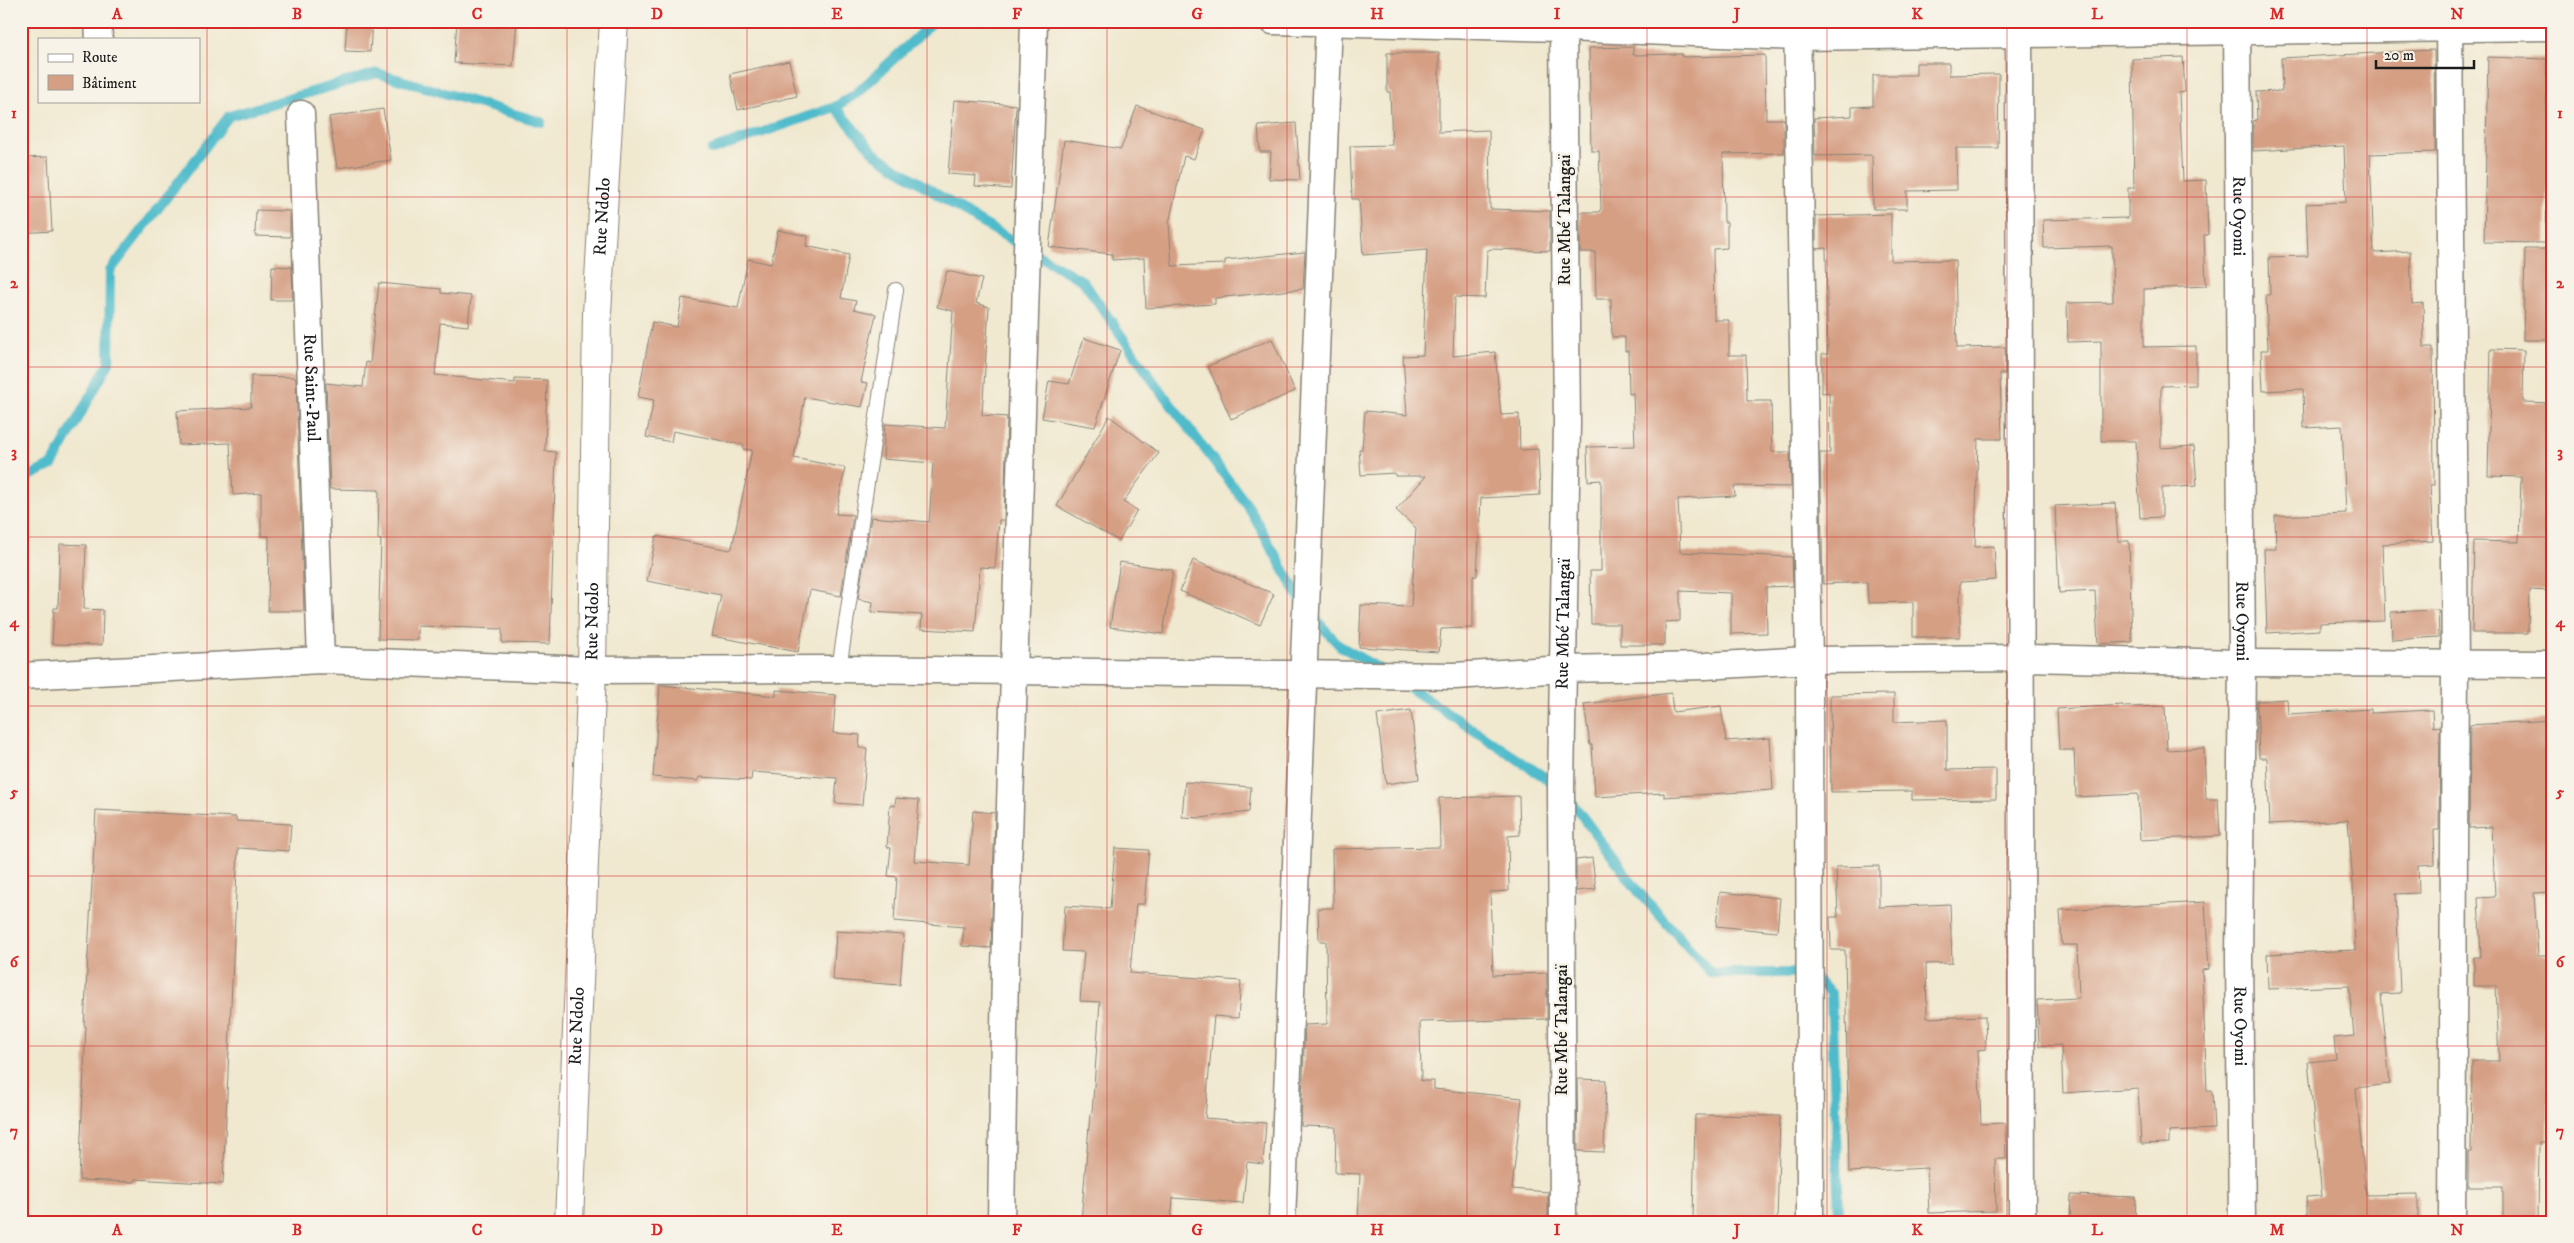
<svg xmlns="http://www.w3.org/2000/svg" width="2574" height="1243" font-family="'IM FELL DW Pica',serif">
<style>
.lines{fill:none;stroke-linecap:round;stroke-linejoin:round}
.stream{stroke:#4fbbcb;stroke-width:10}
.building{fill:#d59f84}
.service-casing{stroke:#868276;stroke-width:16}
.minor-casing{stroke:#868276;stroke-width:29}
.primary-casing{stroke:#868276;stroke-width:30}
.service{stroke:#fff;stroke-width:14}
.minor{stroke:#fff;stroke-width:26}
.primary{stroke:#fff;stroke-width:28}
.grid{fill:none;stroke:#d62828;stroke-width:1;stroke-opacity:0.55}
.labels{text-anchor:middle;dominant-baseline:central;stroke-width:5;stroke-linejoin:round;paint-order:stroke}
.street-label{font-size:18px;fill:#1c1c1c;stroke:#f7f3e8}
.neatline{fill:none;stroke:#d62828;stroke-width:2}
.grid-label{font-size:16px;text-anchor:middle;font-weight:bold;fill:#d62828}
</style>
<rect width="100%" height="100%" fill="#f7f3e8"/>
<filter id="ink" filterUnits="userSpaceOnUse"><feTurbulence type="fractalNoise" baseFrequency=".02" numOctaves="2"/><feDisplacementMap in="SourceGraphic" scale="10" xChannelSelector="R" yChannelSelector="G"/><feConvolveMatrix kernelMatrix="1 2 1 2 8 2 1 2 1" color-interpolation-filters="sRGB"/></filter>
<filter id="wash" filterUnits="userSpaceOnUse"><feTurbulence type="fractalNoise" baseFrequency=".0096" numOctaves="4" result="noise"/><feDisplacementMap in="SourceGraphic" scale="20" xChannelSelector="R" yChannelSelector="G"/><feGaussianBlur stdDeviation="1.12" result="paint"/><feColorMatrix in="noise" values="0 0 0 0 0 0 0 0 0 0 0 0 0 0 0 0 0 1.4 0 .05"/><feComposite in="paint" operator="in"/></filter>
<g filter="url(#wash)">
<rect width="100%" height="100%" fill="#f0e8cf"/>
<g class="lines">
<g class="stream">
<path d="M 835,107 L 875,154 L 977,220 L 1083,281 L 1156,385 L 1248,506 L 1300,599"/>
<path d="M 712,150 L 835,107 L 857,93 L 934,21"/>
<path d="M 21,480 L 52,465 L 109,363 L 110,271 L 229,116 L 377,73 L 541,122"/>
<path d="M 1310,613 L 1340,646 L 1378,668"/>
<path d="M 1401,682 L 1561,788 L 1638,891 L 1711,973 L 1808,973 L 1831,993 L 1839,1217 L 1846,1222"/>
</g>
</g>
<g id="blocks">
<g class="building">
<path d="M 347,21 L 372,21 L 370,52 L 345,51 Z"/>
<path d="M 457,21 L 517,21 L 513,66 L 454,63 Z"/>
<path d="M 1633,47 L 1633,55 L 1682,54 L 1682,57 L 1765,55 L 1766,119 L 1784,119 L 1784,153 L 1723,154 L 1724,222 L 1727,222 L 1727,248 L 1713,249 L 1714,320 L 1729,320 L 1729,355 L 1746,355 L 1747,401 L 1771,401 L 1772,452 L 1790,452 L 1791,487 L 1734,486 L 1735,496 L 1678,499 L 1680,552 L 1792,557 L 1793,586 L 1766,587 L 1767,633 L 1731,634 L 1731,593 L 1680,591 L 1680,621 L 1665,622 L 1665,645 L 1620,645 L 1620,624 L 1591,624 L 1590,571 L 1601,571 L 1601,480 L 1588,481 L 1587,447 L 1635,446 L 1633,393 L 1629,394 L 1628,351 L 1625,351 L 1625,337 L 1612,337 L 1611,299 L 1596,299 L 1595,252 L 1580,252 L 1580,212 L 1599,212 L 1601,208 L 1599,151 L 1591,151 L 1589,48 Z"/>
<path d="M 2434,50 L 2435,152 L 2370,154 L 2374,253 L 2410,251 L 2412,304 L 2423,303 L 2424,347 L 2433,347 L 2434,485 L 2430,485 L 2433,541 L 2382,544 L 2385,621 L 2320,623 L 2320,630 L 2267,633 L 2264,549 L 2276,549 L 2275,516 L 2346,513 L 2342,426 L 2304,428 L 2303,389 L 2263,391 L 2261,350 L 2268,350 L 2266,295 L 2270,295 L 2269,257 L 2308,256 L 2306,204 L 2346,202 L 2344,146 L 2253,151 L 2253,121 L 2257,120 L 2256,92 L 2282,91 L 2281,58 Z"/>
<path d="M 1387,53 L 1439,53 L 1439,132 L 1489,130 L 1490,209 L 1550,211 L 1550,251 L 1491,249 L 1487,251 L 1485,298 L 1455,297 L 1453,356 L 1495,352 L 1501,415 L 1519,414 L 1520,450 L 1538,449 L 1540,495 L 1481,498 L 1477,576 L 1473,576 L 1473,628 L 1441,629 L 1439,652 L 1359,647 L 1361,605 L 1411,607 L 1416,528 L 1396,510 L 1426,476 L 1395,476 L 1395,473 L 1361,475 L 1359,449 L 1362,449 L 1365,411 L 1407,415 L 1403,356 L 1423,355 L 1427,250 L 1363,255 L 1359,199 L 1352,199 L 1350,146 L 1392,145 L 1390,92 L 1387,92 Z"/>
<path d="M 2183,57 L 2185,92 L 2179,93 L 2183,181 L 2206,180 L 2208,235 L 2204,235 L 2206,286 L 2144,289 L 2144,347 L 2196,346 L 2196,385 L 2161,386 L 2161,448 L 2194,446 L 2197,486 L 2162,488 L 2162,517 L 2140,518 L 2136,441 L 2101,441 L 2101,341 L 2068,342 L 2067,303 L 2113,302 L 2112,246 L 2044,248 L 2043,220 L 2128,218 L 2128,188 L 2134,188 L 2132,59 Z"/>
<path d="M 2488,57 L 2547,59 L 2546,124 L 2553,124 L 2553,186 L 2547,186 L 2546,243 L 2484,242 Z"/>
<path d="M 789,61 L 797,96 L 738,110 L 730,74 Z"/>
<path d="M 1916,63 L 1949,63 L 1949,75 L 1999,74 L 1998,148 L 1956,148 L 1957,190 L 1907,191 L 1907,209 L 1873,209 L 1872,155 L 1815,156 L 1814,118 L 1852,116 L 1852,107 L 1873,106 L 1873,75 L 1916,75 Z"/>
<path d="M 954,100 L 1016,105 L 1011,189 L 975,186 L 976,176 L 948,174 Z"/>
<path d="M 1137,106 L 1205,130 L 1194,159 L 1184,156 L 1169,223 L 1172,266 L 1225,264 L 1225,260 L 1305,252 L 1303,289 L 1215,298 L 1215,304 L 1146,308 L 1144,258 L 1112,260 L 1112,254 L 1049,247 L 1064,140 L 1121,149 Z"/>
<path d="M 383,109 L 391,160 L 337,168 L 329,117 Z"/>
<path d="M 1296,123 L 1300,180 L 1269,179 L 1271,152 L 1260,152 L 1258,126 Z"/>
<path d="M 48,157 L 52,231 L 21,233 L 21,158 Z"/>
<path d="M 256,210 L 290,211 L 290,237 L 255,236 Z"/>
<path d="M 1891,214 L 1891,261 L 1955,260 L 1957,348 L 2005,347 L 2005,374 L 2000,374 L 2002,439 L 1978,439 L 1975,547 L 1994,546 L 1996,580 L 1960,582 L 1960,637 L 1913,637 L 1913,602 L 1868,603 L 1867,582 L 1823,584 L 1820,453 L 1830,453 L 1829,392 L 1822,393 L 1822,354 L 1828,354 L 1826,248 L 1816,249 L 1816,216 Z"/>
<path d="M 778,230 L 808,236 L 806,246 L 849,255 L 841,298 L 856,301 L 854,309 L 876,314 L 861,382 L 868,383 L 862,407 L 805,397 L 794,458 L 845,468 L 836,514 L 853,515 L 841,596 L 810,590 L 798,652 L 712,636 L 721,595 L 647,581 L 656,536 L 730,550 L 732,548 L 752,450 L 743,449 L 744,445 L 673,431 L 671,442 L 646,437 L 654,400 L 638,397 L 652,322 L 677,327 L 682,298 L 738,308 L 748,259 L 771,264 Z"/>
<path d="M 2525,249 L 2553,249 L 2553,340 L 2523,340 Z"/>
<path d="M 272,266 L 292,267 L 293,300 L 271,300 Z"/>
<path d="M 947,271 L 982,279 L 976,303 L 989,307 L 982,415 L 1007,417 L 1004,520 L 999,520 L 995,568 L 980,567 L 975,632 L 921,629 L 922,615 L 872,612 L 873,602 L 858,599 L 871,517 L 929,522 L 933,463 L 883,459 L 885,424 L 945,428 L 953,311 L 937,307 Z"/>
<path d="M 379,283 L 441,289 L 441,293 L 471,296 L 468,326 L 440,323 L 435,375 L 515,383 L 515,379 L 547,380 L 545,451 L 556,452 L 550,644 L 502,643 L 502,629 L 418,626 L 418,640 L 378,639 L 381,540 L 378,539 L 379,490 L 330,489 L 326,383 L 363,387 L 366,362 L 370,363 Z"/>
<path d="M 1084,338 L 1120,350 L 1095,427 L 1042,418 L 1049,381 L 1069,384 Z"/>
<path d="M 1272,339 L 1295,391 L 1231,419 L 1208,366 Z"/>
<path d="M 2491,349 L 2524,350 L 2523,402 L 2553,403 L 2551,487 L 2553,487 L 2553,591 L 2529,590 L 2528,633 L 2472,633 L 2474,541 L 2519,542 L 2521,477 L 2488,476 Z"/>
<path d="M 251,376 L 294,377 L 296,380 L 304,611 L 268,611 L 269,536 L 261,536 L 261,493 L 233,495 L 230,443 L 179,445 L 177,411 L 251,407 Z"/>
<path d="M 1109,416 L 1159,453 L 1123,502 L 1137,510 L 1119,541 L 1057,506 Z"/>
<path d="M 2115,503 L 2118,541 L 2129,541 L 2132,642 L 2098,644 L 2095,591 L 2059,593 L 2055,506 Z"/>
<path d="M 60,544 L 86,545 L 84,609 L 103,610 L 102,645 L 52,644 L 54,608 L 58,608 Z"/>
<path d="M 1193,560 L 1274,594 L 1260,625 L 1180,591 Z"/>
<path d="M 1120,562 L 1173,570 L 1163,634 L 1110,627 Z"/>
<path d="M 2438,610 L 2439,637 L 2392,640 L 2391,612 Z"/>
<path d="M 660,685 L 776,696 L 776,690 L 836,695 L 833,733 L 860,735 L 859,748 L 867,748 L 862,805 L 835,803 L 837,778 L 752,772 L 751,780 L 699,777 L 698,781 L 653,777 Z"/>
<path d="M 1671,693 L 1673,712 L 1721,706 L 1726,741 L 1770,738 L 1773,790 L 1664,797 L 1664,793 L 1595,797 L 1592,745 L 1590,745 L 1584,704 Z"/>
<path d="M 1894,694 L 1894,722 L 1947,720 L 1947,770 L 1996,769 L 1996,799 L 1912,800 L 1912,791 L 1831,792 L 1830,695 Z"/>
<path d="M 2287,699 L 2288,714 L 2371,709 L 2371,713 L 2432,710 L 2433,727 L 2440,726 L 2439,830 L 2434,830 L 2435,864 L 2418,865 L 2419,893 L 2396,894 L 2400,993 L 2381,994 L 2390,1084 L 2356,1088 L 2366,1195 L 2418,1194 L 2418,1222 L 2308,1222 L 2306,1197 L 2322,1196 L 2308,1062 L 2336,1059 L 2334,1038 L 2354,1036 L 2349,986 L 2268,989 L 2267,954 L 2355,950 L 2353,884 L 2348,820 L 2270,824 L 2267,758 L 2259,758 L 2257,701 Z"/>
<path d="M 2123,705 L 2123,707 L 2165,706 L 2167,750 L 2204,748 L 2206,799 L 2218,799 L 2220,836 L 2140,840 L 2138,794 L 2076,797 L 2074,750 L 2059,750 L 2057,709 Z"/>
<path d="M 1411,710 L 1419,779 L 1386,784 L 1377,715 Z"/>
<path d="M 2553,720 L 2553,892 L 2534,893 L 2538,956 L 2553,956 L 2553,1084 L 2549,1084 L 2548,1142 L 2539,1142 L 2538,1222 L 2503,1222 L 2503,1187 L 2468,1187 L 2468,1152 L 2471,1152 L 2472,1061 L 2499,1061 L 2496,986 L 2474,986 L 2474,957 L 2481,957 L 2478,898 L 2495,897 L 2492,827 L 2469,828 L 2470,725 Z"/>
<path d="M 1185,782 L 1251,787 L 1249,812 L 1200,818 L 1182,817 Z"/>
<path d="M 1519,796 L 1520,835 L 1508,836 L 1509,891 L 1490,892 L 1493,975 L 1547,973 L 1547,1019 L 1420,1022 L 1421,1081 L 1434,1081 L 1434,1089 L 1522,1098 L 1512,1189 L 1548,1192 L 1548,1221 L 1499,1216 L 1498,1222 L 1358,1222 L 1360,1174 L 1335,1173 L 1336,1127 L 1301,1126 L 1305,1025 L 1327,1024 L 1326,941 L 1319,941 L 1318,908 L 1333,908 L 1332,849 L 1440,847 L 1439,798 Z"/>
<path d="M 896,798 L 919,800 L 914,861 L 969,865 L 973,811 L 995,813 L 991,948 L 962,946 L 964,927 L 894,921 L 897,877 L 888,876 L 891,848 L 887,847 L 890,805 L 895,806 Z"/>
<path d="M 96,810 L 236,817 L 236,821 L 291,824 L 289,851 L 238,848 L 223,1184 L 135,1179 L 135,1182 L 79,1180 L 86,1026 L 84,1026 Z"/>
<path d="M 1115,848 L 1149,850 L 1144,904 L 1136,904 L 1130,973 L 1241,981 L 1238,1018 L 1214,1016 L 1205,1118 L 1266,1123 L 1263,1164 L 1247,1162 L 1243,1203 L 1173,1198 L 1171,1222 L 1081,1222 L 1090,1114 L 1092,1114 L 1100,1002 L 1080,1001 L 1084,952 L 1062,951 L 1065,906 L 1110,909 Z"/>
<path d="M 1592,858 L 1596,889 L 1576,891 L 1576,860 Z"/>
<path d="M 1879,866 L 1879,907 L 1950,904 L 1952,963 L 1926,964 L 1927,1018 L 1985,1016 L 1986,1049 L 1978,1050 L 1981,1124 L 2005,1123 L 2006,1159 L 1995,1159 L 1996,1211 L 1929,1213 L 1927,1168 L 1849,1172 L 1845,950 L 1831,950 L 1830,917 L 1838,917 L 1836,867 Z"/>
<path d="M 1720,892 L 1780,898 L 1777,932 L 1716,926 Z"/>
<path d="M 2205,902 L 2209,969 L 2202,970 L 2207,1091 L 2212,1091 L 2214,1129 L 2169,1131 L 2169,1143 L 2141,1144 L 2138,1088 L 2063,1093 L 2061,1045 L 2039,1046 L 2037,1000 L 2079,998 L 2077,945 L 2062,945 L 2060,910 Z"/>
<path d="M 836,931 L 904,935 L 900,985 L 833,980 Z"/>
<path d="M 1577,1079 L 1606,1080 L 1604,1152 L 1578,1151 Z"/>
<path d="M 1695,1115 L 1780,1116 L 1777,1222 L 1693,1222 Z"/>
<path d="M 2071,1195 L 2136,1197 L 2135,1222 L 2070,1222 Z"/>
</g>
</g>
</g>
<g filter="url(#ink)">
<use href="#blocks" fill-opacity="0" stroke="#868276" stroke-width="1"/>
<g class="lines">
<defs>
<path id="service" d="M 839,669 L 896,290"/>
<g id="minor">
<path d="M 98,21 L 99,39"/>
<path d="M 1273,21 L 1563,28 L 1797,37 L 2553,27"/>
<path d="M 1797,21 L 1809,660 L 1810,1222"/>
<path d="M 2019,21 L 2022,1222"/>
<path id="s1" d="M 2237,21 L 2242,663 L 2239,958 L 2242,1222"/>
<path d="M 2449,21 L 2455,664 L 2452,1222"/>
<path id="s2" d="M 301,114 L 321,660"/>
<path d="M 21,676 L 321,660 L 592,670 L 839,669 L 1455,676 L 1564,669 L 1705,666 L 1809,660 L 2022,658 L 2242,663 L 2553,664"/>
<path d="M 1001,1222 L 1005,969 L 1034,21"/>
<path d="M 1282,1222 L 1329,21"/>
<path id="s3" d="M 1563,1222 L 1561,788 L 1567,423 L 1563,28"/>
</g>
<g id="primary">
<path id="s4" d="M 569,1222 L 592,670 L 597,313 L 614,21"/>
</g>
</defs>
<use href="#service" class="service-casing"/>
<use href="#minor" class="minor-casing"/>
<use href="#primary" class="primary-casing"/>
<use href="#service" class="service"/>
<use href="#minor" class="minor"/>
<use href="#primary" class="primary"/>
</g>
</g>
<path class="grid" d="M 207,21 L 207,1222M 387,21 L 387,1222M 567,21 L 567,1222M 747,21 L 747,1222M 927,21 L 927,1222M 1107,21 L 1107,1222M 1287,21 L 1287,1222M 1467,21 L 1467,1222M 1647,21 L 1647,1222M 1827,21 L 1827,1222M 2007,21 L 2007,1222M 2187,21 L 2187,1222M 2367,21 L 2367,1222M 21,197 L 2553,197M 21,367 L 2553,367M 21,537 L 2553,537M 21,706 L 2553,706M 21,876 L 2553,876M 21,1046 L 2553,1046"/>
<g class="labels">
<g class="street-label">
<text stroke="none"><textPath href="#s4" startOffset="1006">Rue Ndolo</textPath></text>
<text stroke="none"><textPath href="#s1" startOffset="195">Rue Oyomi</textPath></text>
<text transform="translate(1565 220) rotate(-90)">Rue Mbé Talangaï</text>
<text stroke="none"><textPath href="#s2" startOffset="274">Rue Saint-Paul</textPath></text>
<text stroke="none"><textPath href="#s4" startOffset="601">Rue Ndolo</textPath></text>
<text stroke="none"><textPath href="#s1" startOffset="600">Rue Oyomi</textPath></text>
<text stroke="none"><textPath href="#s3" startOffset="598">Rue Mbé Talangaï</textPath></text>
<text stroke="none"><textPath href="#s4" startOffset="196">Rue Ndolo</textPath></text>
<text stroke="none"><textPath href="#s1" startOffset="1005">Rue Oyomi</textPath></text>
<text transform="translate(1562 1030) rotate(-90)">Rue Mbé Talangaï</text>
</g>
</g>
<rect width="2574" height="1243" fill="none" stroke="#f7f3e8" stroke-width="55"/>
<rect x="38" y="38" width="162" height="65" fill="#f7f3e8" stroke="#9f9d96"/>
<rect x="48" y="54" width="25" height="8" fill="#ffffff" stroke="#9f9d96"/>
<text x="82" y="62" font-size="15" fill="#1c1c1c">Route</text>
<rect x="48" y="75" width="25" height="15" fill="#d59f84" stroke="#9f9d96"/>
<text x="82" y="88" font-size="15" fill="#1c1c1c">Bâtiment</text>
<path d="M2376 60v8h98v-8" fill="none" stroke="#1c1c1c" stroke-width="2.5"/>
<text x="2384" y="60" font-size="15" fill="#1c1c1c" stroke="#f7f3e8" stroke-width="4" paint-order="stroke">20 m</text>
<rect x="28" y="28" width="2518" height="1188" class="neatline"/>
<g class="grid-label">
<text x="117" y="19">A</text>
<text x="297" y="19">B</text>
<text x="477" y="19">C</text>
<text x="657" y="19">D</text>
<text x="837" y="19">E</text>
<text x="1017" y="19">F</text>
<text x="1197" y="19">G</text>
<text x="1377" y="19">H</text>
<text x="1557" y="19">I</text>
<text x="1737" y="19">J</text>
<text x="1917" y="19">K</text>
<text x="2097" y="19">L</text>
<text x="2277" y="19">M</text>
<text x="2457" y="19">N</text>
<text x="14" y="118">1</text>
<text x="2560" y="118">1</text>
<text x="14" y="288">2</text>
<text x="2560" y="288">2</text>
<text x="14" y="457">3</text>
<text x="2560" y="457">3</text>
<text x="14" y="627">4</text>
<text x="2560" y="627">4</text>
<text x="14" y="797">5</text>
<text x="2560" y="797">5</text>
<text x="14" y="967">6</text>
<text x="2560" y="967">6</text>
<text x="14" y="1136">7</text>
<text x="2560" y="1136">7</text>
<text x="117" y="1235">A</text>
<text x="297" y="1235">B</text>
<text x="477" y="1235">C</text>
<text x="657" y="1235">D</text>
<text x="837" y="1235">E</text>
<text x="1017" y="1235">F</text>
<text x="1197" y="1235">G</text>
<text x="1377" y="1235">H</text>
<text x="1557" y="1235">I</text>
<text x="1737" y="1235">J</text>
<text x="1917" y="1235">K</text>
<text x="2097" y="1235">L</text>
<text x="2277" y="1235">M</text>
<text x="2457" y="1235">N</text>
</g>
</svg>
